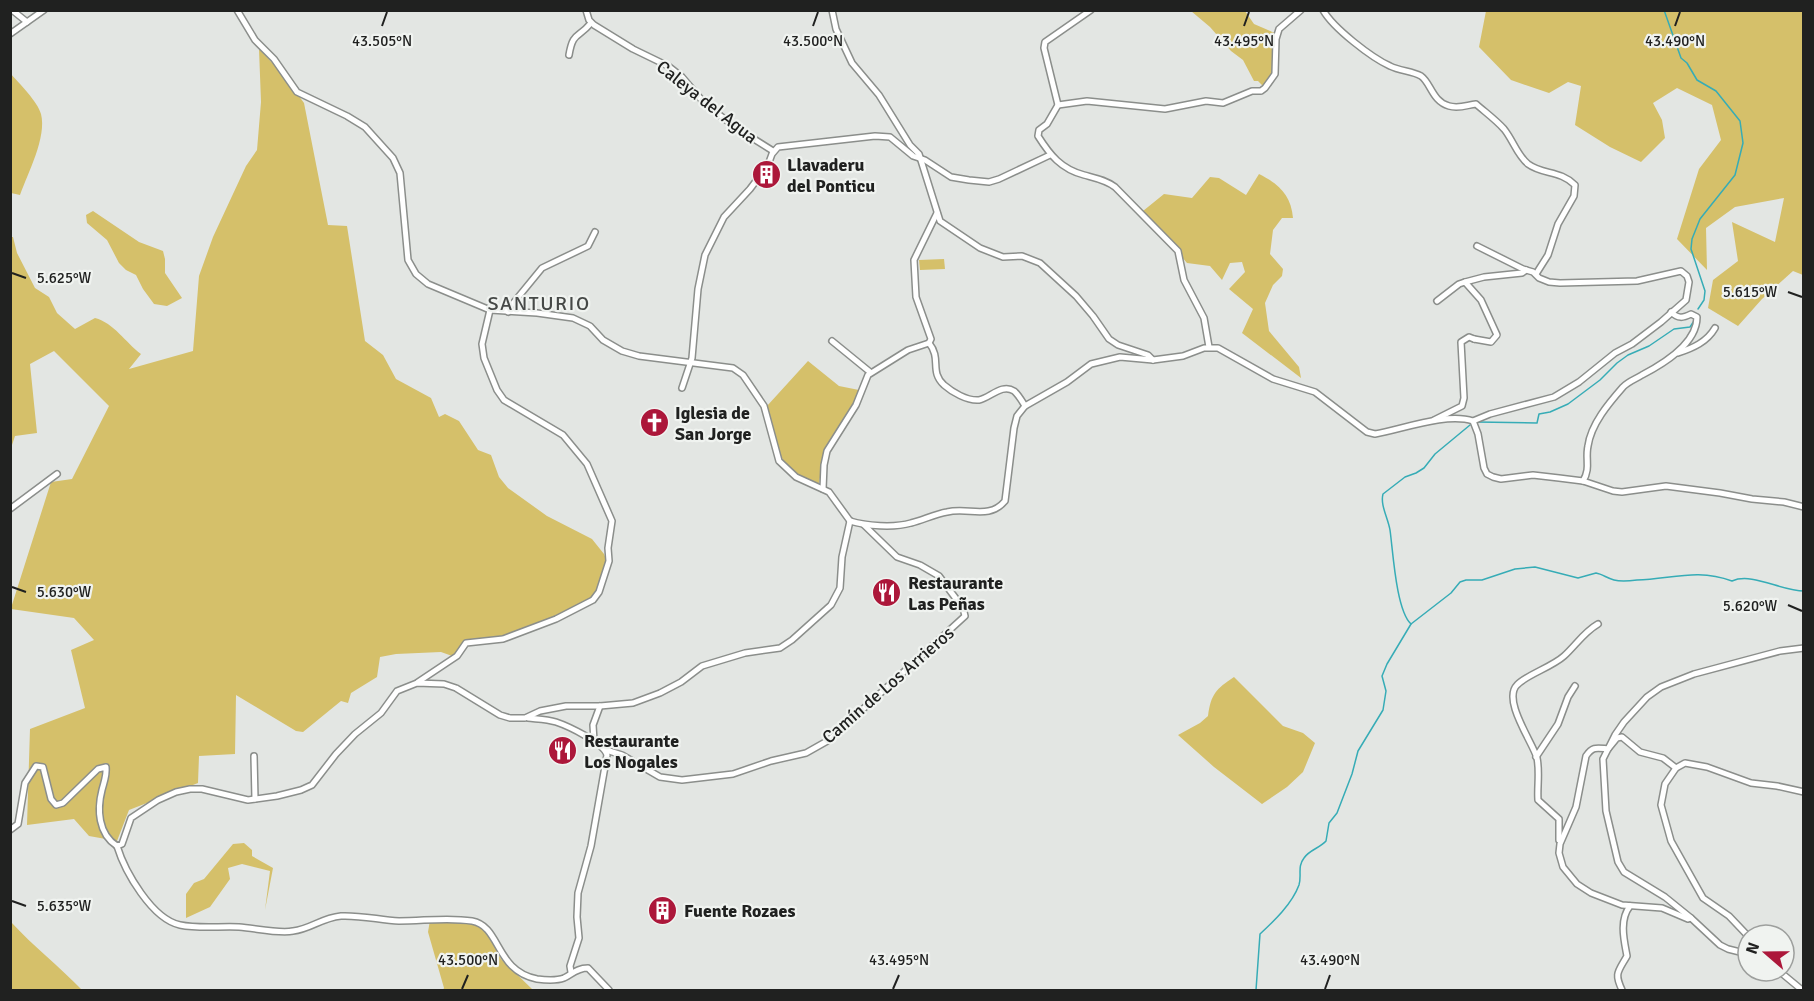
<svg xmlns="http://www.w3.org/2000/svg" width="1814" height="1001" font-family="Signika,sans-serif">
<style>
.green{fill:#d5c06a}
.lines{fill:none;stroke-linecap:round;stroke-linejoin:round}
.stream{stroke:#36acb6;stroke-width:1.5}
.street-casing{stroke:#8b8e8b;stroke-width:8}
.street{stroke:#fff;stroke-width:5}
.ticks{fill:none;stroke:#202120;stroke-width:2}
.labels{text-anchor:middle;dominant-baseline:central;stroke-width:4.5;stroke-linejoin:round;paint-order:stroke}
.street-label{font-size:18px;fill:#202120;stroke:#f0f3f0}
.poi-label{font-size:18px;font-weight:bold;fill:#202120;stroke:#f0f3f0;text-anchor:start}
.neighbourhood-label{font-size:20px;letter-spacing:1.5px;fill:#464947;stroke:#f0f3f0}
.ticks-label{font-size:15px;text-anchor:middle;fill:#202120;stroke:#f0f3f0;stroke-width:4.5;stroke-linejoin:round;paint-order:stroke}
</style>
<rect width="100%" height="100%" fill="#e3e6e3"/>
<g class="green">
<path d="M 1191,11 L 1245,11 L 1254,24 L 1277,34 L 1276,67 L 1265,88 L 1258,81 L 1254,81 L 1243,60 L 1231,51 L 1210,27 Z"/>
<path d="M 1486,11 L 1803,11 L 1803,275 L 1793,271 L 1762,299 L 1738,326 L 1708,308 L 1713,280 L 1738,261 L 1732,222 L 1775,242 L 1784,198 L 1735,207 L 1706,228 L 1707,270 L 1677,239 L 1699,169 L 1721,140 L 1712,105 L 1677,88 L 1653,103 L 1662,120 L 1665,138 L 1641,162 L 1610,147 L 1575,125 L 1581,86 L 1568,82 L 1549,93 L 1511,80 L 1479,47 Z"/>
<path d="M 259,49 L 282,73 L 304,103 L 328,225 L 347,226 L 365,341 L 383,355 L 396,379 L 431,398 L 439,417 L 445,414 L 459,421 L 478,450 L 491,455 L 499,477 L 508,488 L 547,516 L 592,539 L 604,554 L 609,566 L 593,600 L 503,639 L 470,642 L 455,657 L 441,652 L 396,654 L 380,657 L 377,677 L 351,693 L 348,703 L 341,701 L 303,732 L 296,731 L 236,695 L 235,754 L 199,756 L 198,783 L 129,810 L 117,841 L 89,836 L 74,819 L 27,825 L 30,729 L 85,708 L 71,650 L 94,640 L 74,618 L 11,609 L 11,608 L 51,482 L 72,479 L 109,406 L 54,351 L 30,364 L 37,433 L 15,436 L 11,448 L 11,237 L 13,237 L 17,253 L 35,288 L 49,297 L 57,313 L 75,329 L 95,318 C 114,323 125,342 141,354 L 129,369 L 193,351 L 199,276 L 213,237 L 246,166 L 257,150 L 261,102 Z"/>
<path d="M 10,73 C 19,83 38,102 41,114 C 47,137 28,173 20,195 L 11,193 Z"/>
<path d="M 1259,174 C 1279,184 1291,195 1293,218 L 1282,218 L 1273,230 L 1270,254 L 1283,269 L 1282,276 L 1273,285 L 1265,303 L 1269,331 L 1299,367 L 1301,378 L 1242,333 L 1253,309 L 1229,289 L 1245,272 L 1242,262 L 1230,263 L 1222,280 L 1210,266 L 1187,263 L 1143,211 L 1164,194 L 1192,198 L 1210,177 L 1219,178 L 1246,195 Z"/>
<path d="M 93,211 L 139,242 L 163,251 L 165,259 L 165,273 L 182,298 L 167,306 L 154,304 L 143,289 L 136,275 L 126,270 L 119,263 L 107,240 L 87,223 L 86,215 Z"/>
<path d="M 944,259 L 945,269 L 920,270 L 919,260 Z"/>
<path d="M 808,361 L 839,386 L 859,390 L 850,412 L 824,454 L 819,483 C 811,483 804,479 797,475 C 773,458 776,431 767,406 Z"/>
<path d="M 1234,677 L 1283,726 L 1303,733 L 1315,743 L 1303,772 L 1287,787 L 1262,804 L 1214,767 L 1178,735 L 1200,723 L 1208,716 C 1211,694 1216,689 1234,677 Z"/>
<path d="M 244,843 L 252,850 L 252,856 L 273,868 L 265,910 L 270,871 L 242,864 L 228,868 L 230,879 L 210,907 L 186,918 L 186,894 L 194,883 L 204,879 L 233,844 Z"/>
<path d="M 430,920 L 471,924 L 481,927 L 490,937 L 501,959 L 533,990 L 443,990 L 444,988 L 428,932 Z"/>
<path d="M 11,922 C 33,946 59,966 82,990 L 11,990 Z"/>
</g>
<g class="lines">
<g class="stream">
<path d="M 1664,10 L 1681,58 L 1687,63 L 1697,80 L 1716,91 L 1740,121 L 1743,143 L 1735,175 L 1700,219 L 1692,239 L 1691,249 L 1705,291 L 1704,300 L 1698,309"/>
<path d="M 1477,422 L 1537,423 L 1539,414 L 1550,412 L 1568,404 L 1600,380 L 1617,363 L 1628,355 L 1649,346 L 1674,329 L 1690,327 L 1694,321"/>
<path d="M 1411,624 L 1451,593 L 1460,582 L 1466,580 L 1482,580 L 1515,569 L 1535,567 L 1578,578 L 1596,573 C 1602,574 1607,578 1614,580 C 1621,582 1630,581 1637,580 C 1672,579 1697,568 1732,581 C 1752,572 1781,591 1804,591"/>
<path d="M 1256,990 L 1260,934 C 1274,921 1292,904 1299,885 C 1302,875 1297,867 1304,858 C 1309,850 1320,848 1326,841 L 1329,823 L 1337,813 L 1352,774 L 1358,751 L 1383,710 L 1386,691 L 1382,676 L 1387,664 L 1411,624 C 1396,610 1393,551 1390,530 C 1388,518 1380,505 1383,494 L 1405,477 L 1416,473 L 1424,468 L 1435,454 L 1470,425"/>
</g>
<defs>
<g id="street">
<path d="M 12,10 L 27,22"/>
<path d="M 237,10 L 255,40 L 274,59 L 297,92 L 347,116 L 365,127 L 393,158 L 400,173 L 408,260 L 416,274 L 428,284 L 490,310 L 537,313 L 573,318 L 590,326 L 603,340 L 622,351 L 639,356 L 733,368 L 743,375 L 764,406 L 779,461 L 796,477 L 829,492 L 850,521"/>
<path d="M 586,10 L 589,20 L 594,25 L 633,49 L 668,66 L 682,77 L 706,105 L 738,129 L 773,151"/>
<path d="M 832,10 L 836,29 L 852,63 L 879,95 L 910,145 L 919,154 L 940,221 L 980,248 L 1003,257 L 1022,256 L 1040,263 L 1076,296 L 1093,316 L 1109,339 L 1118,345 L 1148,355 L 1153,360"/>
<path d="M 1091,10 L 1045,42 L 1044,48 L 1058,105 L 1047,124 L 1039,130 L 1038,136 C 1050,155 1061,169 1084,175 C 1095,178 1106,180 1115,187 L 1178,251 L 1184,280 L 1204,318 L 1209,347"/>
<path d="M 1323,10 C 1333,28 1372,58 1390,66 C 1400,71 1412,71 1421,76 C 1431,83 1432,101 1449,106 C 1459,109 1467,105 1476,104 C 1485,112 1496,120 1504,129 C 1513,140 1517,155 1528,164 C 1543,175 1560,170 1575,185 L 1574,196 L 1558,224 L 1548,255 L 1536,274"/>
<path d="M 10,34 L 44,10"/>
<path d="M 569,55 C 573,31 578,39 591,23"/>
<path d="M 1058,105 L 1087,101 L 1165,109 L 1206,101 L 1223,103 L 1252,91 L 1261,91 L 1265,88 L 1275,74 L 1276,39 L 1279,29 L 1301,10"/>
<path d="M 1465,282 L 1484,277 L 1522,273 L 1526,270"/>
<path d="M 1437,301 L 1459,284 L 1465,282 L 1481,300 L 1497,335 L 1491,342 L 1474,339"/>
<path d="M 508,312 L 510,307 L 542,268 L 588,246 L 595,232"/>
<path d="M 832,341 L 870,372"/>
<path d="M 929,343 C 942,359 929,371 944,385 C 952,392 967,401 979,400 C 990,398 1002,383 1014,391 C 1018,394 1022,401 1025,406"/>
<path d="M 1678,353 C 1693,348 1707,342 1715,328"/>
<path d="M 682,388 L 692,358 L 698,289 L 705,255 L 724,217 L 750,189 L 768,165 L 772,154 L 778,147 L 875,136 L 890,137 L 913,156 L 925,160 L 951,177 L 969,180 L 989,182 L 999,179 L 1050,155"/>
<path d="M 1434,420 L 1462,406 L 1464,398 L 1461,342 L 1469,337 L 1474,339"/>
<path d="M 1473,421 L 1490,414 L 1554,397 L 1579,382 L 1615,353 L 1632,344 L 1661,322 L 1686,300 L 1689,282 L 1687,276 L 1681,271 L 1637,281 L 1560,283 L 1549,282 L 1539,278 L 1533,272 L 1523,269 L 1477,246"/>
<path d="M 1583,481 C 1591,468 1585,459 1588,446 C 1591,424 1609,403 1623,387 C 1629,381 1636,379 1642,375 C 1663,364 1697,344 1697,317 L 1691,314 C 1683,318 1678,319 1671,312"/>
<path d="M 823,489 L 824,465 L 827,451 L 856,405 L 868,375 L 908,350 L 929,343 L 931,339 L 916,297 L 914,260 L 937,213"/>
<path d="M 10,509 L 57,474"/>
<path d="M 850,521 C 866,526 894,528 911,523 C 923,520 935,514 947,512 C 969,507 989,520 1005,501 L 1014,428 L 1017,416 L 1025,406 L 1067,382 L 1091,364 L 1120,357 L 1153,360 L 1183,356 L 1204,348 L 1218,348 L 1273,379 L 1315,392 L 1367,432 L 1375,434 C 1403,429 1447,412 1473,421 L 1478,434 L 1484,468 L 1487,474 L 1493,477 L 1501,479 L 1533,475 L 1559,478 L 1583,481 L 1613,491 L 1622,492 L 1666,486 L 1720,493 L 1752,499 L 1784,502 L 1804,507"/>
<path d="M 418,682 L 457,656 L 466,643 L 503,639 L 556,619 L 593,600 L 599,592 L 609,561 L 608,548 L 612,521 L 587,464 L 563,435 L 504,400 L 497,390 L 484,358 L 482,344 L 490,310"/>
<path d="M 528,718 C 537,719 547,719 556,722 C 568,726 604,743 607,755 L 591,846 L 578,893 L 577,917 L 579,938 L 570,966 L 571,972"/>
<path d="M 594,741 L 593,725 L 600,706"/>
<path d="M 606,750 L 622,755 L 660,777 L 682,780 L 733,774 L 771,761 L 806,753 L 829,740 L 965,616 L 963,608 L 939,576 L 920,565 L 897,557 L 864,525"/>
<path d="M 254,756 L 255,799"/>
<path d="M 1536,757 L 1558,724 L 1568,697 L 1575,686"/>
<path d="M 1676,768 L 1663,758 L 1640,752 L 1622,737 L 1617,738 L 1608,749 C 1597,748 1593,746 1586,756 L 1576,807 L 1560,844 L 1559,853 L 1563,867 L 1577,884 L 1591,893 L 1622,905 L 1662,908 L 1688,919 L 1691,918"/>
<path d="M 10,830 L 18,824 L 25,783 L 36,766 L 43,767 L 51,799 L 56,805 L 63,803 L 98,769 L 106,767 C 107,775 104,782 102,790 C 97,809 98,834 117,846"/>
<path d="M 1559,840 L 1559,819 L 1538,800 C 1537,787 1540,772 1537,758 C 1533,743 1502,700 1517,685 C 1526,675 1552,667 1564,656 C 1576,645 1584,632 1598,624"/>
<path d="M 117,846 L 122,844 L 131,818 L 158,800 L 176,792 L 190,789 L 202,789 L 248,800 L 277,796 L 301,790 L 312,785 L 336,754 L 355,734 L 381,713 L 397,691 L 417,683 L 444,684 L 456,688 L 500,715 L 510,718 L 525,718 L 540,711 L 566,706 L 600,706 L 633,703 L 660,693 L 681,682 L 702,666 L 745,653 L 780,648 L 792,640 L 831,605 L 840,588 L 842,557 L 850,521"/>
<path d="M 117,846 C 125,872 152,919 180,925 C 199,929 220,926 239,927 C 255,928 279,934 293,931 C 311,929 321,918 341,916 C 360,915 380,920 399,921 C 424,921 448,917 472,921 C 501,926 495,971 537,979 C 545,980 556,981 564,978 C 572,974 577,968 588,968 L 609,990"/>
<path d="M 1748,936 L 1729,916 L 1703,898 L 1671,841 L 1661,805 L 1665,784 L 1676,768 L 1685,763 L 1707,767 L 1751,783 L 1777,786 L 1804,792"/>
<path d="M 1748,954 L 1728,949 L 1720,945 L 1691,918 L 1665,897 L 1624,872 L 1618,862 L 1606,811 L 1603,759 L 1615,735 L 1624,722 L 1647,697 L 1661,687 L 1694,674 L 1780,651 L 1804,648"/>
<path d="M 1779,971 L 1802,990"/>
<path d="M 1622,990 C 1614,973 1618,972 1627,956 C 1624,940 1619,920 1630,906"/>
</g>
</defs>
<use href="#street" class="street-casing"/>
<use href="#street" class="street"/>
</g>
<path class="ticks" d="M 382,26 L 387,12M 813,26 L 818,12M 1244,26 L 1249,12M 1675,26 L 1680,12M 12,273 L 26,278M 1788,292 L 1802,297M 12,587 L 26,592M 1788,605 L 1802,611M 12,901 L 26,906M 462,989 L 468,975M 893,989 L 899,975M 1325,989 L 1330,975"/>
<defs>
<symbol id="building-disc" viewBox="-11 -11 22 22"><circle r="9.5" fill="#ac173a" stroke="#f0f3f0"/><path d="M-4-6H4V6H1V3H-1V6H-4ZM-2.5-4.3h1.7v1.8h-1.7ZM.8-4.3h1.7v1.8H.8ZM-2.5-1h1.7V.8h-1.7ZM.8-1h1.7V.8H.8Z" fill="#fff"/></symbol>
<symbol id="church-disc" viewBox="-11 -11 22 22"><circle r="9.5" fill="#ac173a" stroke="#f0f3f0"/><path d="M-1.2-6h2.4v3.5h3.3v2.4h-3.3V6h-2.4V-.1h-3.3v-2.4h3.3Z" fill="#fff"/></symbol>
<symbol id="restaurant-disc" viewBox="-11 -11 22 22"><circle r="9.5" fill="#ac173a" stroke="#f0f3f0"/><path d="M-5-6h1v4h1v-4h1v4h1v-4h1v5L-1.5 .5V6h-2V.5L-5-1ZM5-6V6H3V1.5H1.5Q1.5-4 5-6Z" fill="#fff"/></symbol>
</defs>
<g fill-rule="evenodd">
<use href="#building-disc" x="750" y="158" width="33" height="33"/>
<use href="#church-disc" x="638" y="406" width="33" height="33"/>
<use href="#restaurant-disc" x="870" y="576" width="33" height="33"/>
<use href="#restaurant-disc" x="546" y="734" width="33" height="33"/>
<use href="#building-disc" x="646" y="894" width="33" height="33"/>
</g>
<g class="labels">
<g class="street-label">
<text transform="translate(707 102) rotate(38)">Caleya del Agua</text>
<text transform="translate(888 685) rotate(-41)">Camín de Los Arrieros</text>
</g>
<g class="poi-label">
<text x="787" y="165">Llavaderu<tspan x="787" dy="21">del Ponticu</tspan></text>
<text x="675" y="413">Iglesia de<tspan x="675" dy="21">San Jorge</tspan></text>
<text x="908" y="583">Restaurante<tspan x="908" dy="21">Las Peñas</tspan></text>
<text x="584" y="741">Restaurante<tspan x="584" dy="21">Los Nogales</tspan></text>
<text x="684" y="911">Fuente Rozaes</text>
</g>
<g class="neighbourhood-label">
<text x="539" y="303">SANTURIO</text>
</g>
</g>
<g class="ticks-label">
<text x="382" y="46">43.505°N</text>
<text x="813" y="46">43.500°N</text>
<text x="1244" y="46">43.495°N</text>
<text x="1675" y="46">43.490°N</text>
<text x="64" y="283">5.625°W</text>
<text x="1750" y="297">5.615°W</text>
<text x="64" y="597">5.630°W</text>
<text x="1750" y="611">5.620°W</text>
<text x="64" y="911">5.635°W</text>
<text x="468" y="965">43.500°N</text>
<text x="899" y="965">43.495°N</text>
<text x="1330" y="965">43.490°N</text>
</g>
<rect width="1814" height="1001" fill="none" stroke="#202120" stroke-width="24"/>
<g transform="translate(1766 953) rotate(290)"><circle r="28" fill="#f0f3f0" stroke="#9d9f9d" stroke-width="1.5"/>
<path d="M0-4.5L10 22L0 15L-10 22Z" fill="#ac173a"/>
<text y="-9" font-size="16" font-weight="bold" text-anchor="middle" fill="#202120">N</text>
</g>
</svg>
